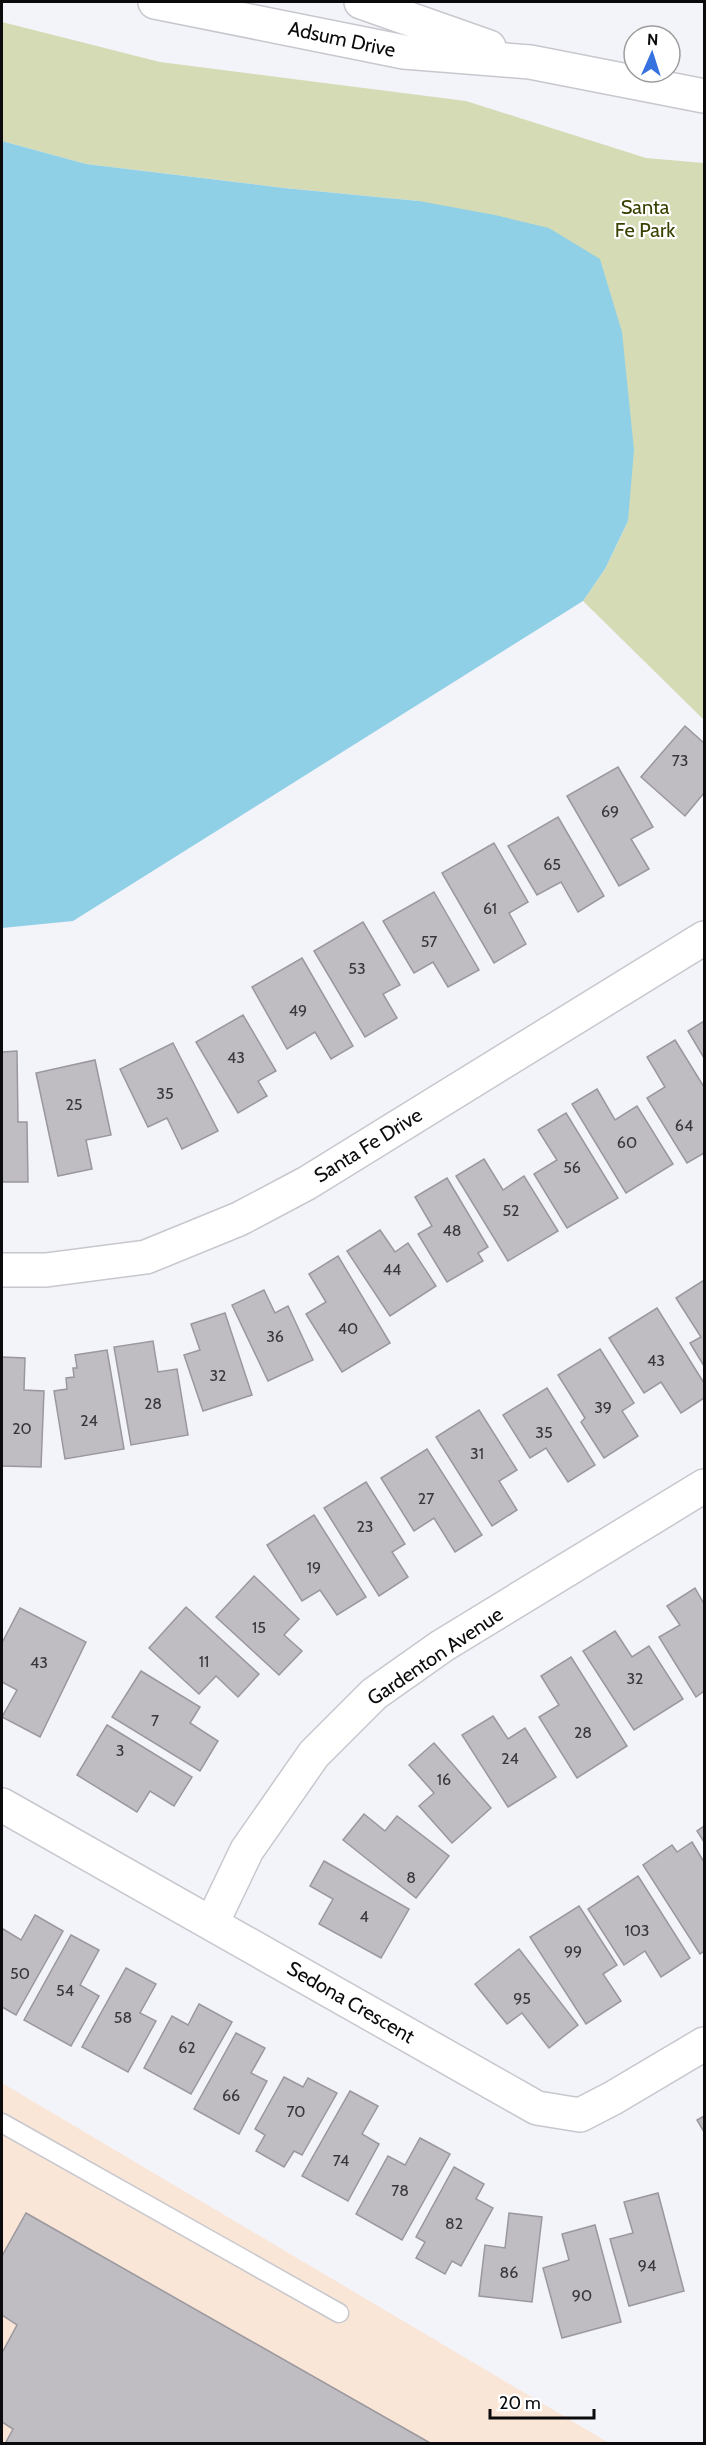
<svg xmlns="http://www.w3.org/2000/svg" width="706" height="2445" font-family="Cabin,sans-serif">
<style>
.industrial{fill:#fae6d7}
.green{fill:#d5dcb5}
.water{fill:#90d0e7}
.building{fill:#bfbcc2;stroke:#9a989e;stroke-width:1.5}
.lines{fill:none;stroke-linecap:round;stroke-linejoin:round}
.service-casing{stroke:#c7c7ce;stroke-width:21}
.minor-casing{stroke:#c7c7ce;stroke-width:36}
.tertiary-casing{stroke:#c7c7ce;stroke-width:36}
.service{stroke:#fff;stroke-width:18}
.minor{stroke:#fff;stroke-width:33}
.tertiary{stroke:#fff;stroke-width:33}
.labels{text-anchor:middle;dominant-baseline:central;stroke-width:4.5;stroke-linejoin:round;paint-order:stroke}
.number-label{font-size:16px;fill:#38373a}
.street-label{font-size:20px;fill:#0b0b0d;stroke:#fff}
.park-label{font-size:20px;fill:#3a4000;stroke:#fff}
</style>
<rect width="100%" height="100%" fill="#f3f3fa"/>
<path class="industrial" d="M 2,2083 L 609,2443 L 2,2444 Z"/>
<path class="green" d="M 2,22 L 160,62 L 466,101 L 646,158 L 704,163 L 704,720 L 583,601 L 605,569 L 628,521 L 419,201 L 284,188 L 86,164 L 2,141 Z"/>
<path class="water" d="M 2,141 L 86,164 L 284,188 L 419,201 L 495,215 L 549,228 L 600,259 L 622,332 L 634,450 L 628,521 L 605,569 L 583,601 L 73,921 L 2,928 Z"/>
<g class="building">
<path d="M 685,726 L 704,743 L 704,793 L 685,816 L 641,777 Z"/>
<path d="M 618,767 L 653,827 L 631,839 L 649,869 L 619,886 L 567,796 Z"/>
<path d="M 558,817 L 604,896 L 578,912 L 561,882 L 537,895 L 508,846 Z"/>
<path d="M 494,843 L 528,902 L 509,913 L 526,944 L 494,963 L 442,873 Z"/>
<path d="M 434,892 L 479,970 L 448,987 L 433,962 L 414,973 L 383,921 Z"/>
<path d="M 363,922 L 400,985 L 383,994 L 397,1018 L 365,1037 L 314,951 Z"/>
<path d="M 302,958 L 353,1046 L 331,1059 L 315,1032 L 287,1049 L 252,987 Z"/>
<path d="M 243,1015 L 276,1071 L 258,1081 L 267,1096 L 238,1113 L 196,1042 Z"/>
<path d="M 704,1021 L 704,1058 L 688,1031 Z"/>
<path d="M 675,1040 L 704,1087 L 704,1153 L 687,1163 L 647,1098 L 665,1087 L 647,1057 Z"/>
<path d="M 173,1043 L 218,1131 L 182,1149 L 167,1118 L 148,1127 L 120,1069 Z"/>
<path d="M 17,1051 L 18,1122 L 27,1122 L 28,1182 L 2,1182 L 2,1052 Z"/>
<path d="M 95,1060 L 111,1135 L 86,1140 L 92,1169 L 58,1176 L 36,1073 Z"/>
<path d="M 597,1089 L 615,1120 L 637,1106 L 673,1164 L 626,1193 L 572,1104 Z"/>
<path d="M 566,1113 L 618,1198 L 567,1228 L 534,1174 L 557,1160 L 538,1130 Z"/>
<path d="M 484,1159 L 503,1190 L 524,1176 L 558,1231 L 508,1261 L 456,1176 Z"/>
<path d="M 447,1178 L 488,1247 L 478,1253 L 483,1261 L 447,1282 L 418,1234 L 432,1226 L 415,1197 Z"/>
<path d="M 380,1230 L 395,1252 L 408,1243 L 436,1286 L 390,1316 L 347,1251 Z"/>
<path d="M 338,1256 L 390,1343 L 342,1372 L 306,1314 L 326,1302 L 309,1274 Z"/>
<path d="M 704,1280 L 704,1366 L 690,1343 L 701,1337 L 676,1298 Z"/>
<path d="M 264,1290 L 275,1313 L 288,1306 L 313,1360 L 268,1381 L 232,1305 Z"/>
<path d="M 657,1308 L 704,1383 L 704,1398 L 681,1413 L 661,1382 L 644,1393 L 609,1338 Z"/>
<path d="M 225,1313 L 252,1395 L 203,1411 L 184,1355 L 200,1350 L 191,1324 Z"/>
<path d="M 153,1341 L 158,1372 L 177,1369 L 188,1435 L 131,1445 L 114,1347 Z"/>
<path d="M 600,1349 L 634,1403 L 622,1411 L 638,1436 L 604,1458 L 581,1422 L 585,1418 L 558,1375 Z"/>
<path d="M 107,1350 L 124,1449 L 65,1459 L 54,1391 L 67,1389 L 66,1378 L 74,1377 L 73,1368 L 77,1368 L 75,1355 Z"/>
<path d="M 2,1357 L 25,1358 L 24,1390 L 44,1391 L 41,1467 L 2,1466 Z"/>
<path d="M 547,1388 L 595,1465 L 568,1482 L 546,1448 L 530,1458 L 503,1415 Z"/>
<path d="M 479,1410 L 517,1470 L 499,1481 L 517,1510 L 492,1526 L 436,1437 Z"/>
<path d="M 427,1449 L 482,1535 L 455,1552 L 434,1518 L 414,1531 L 381,1478 Z"/>
<path d="M 366,1482 L 405,1544 L 392,1552 L 408,1577 L 379,1596 L 324,1508 Z"/>
<path d="M 314,1515 L 366,1597 L 337,1615 L 320,1590 L 302,1601 L 267,1545 Z"/>
<path d="M 254,1576 L 299,1619 L 284,1635 L 302,1651 L 279,1675 L 216,1617 Z"/>
<path d="M 695,1588 L 704,1604 L 704,1691 L 696,1697 L 659,1637 L 680,1625 L 667,1606 Z"/>
<path d="M 186,1607 L 259,1674 L 238,1697 L 216,1676 L 199,1694 L 149,1648 Z"/>
<path d="M 20,1608 L 86,1642 L 40,1737 L 2,1717 L 17,1690 L 2,1682 L 2,1643 Z"/>
<path d="M 615,1631 L 632,1657 L 649,1646 L 683,1699 L 634,1730 L 583,1651 Z"/>
<path d="M 571,1657 L 627,1746 L 577,1778 L 539,1717 L 559,1705 L 541,1676 Z"/>
<path d="M 141,1671 L 200,1707 L 190,1723 L 218,1741 L 200,1771 L 112,1717 Z"/>
<path d="M 493,1716 L 508,1739 L 525,1728 L 556,1777 L 508,1807 L 462,1735 Z"/>
<path d="M 107,1725 L 192,1777 L 174,1806 L 150,1791 L 137,1812 L 77,1775 Z"/>
<path d="M 434,1743 L 491,1808 L 452,1843 L 419,1806 L 434,1793 L 409,1765 Z"/>
<path d="M 364,1814 L 385,1831 L 397,1816 L 449,1856 L 416,1898 L 343,1840 Z"/>
<path d="M 704,1826 L 704,1842 L 697,1831 Z"/>
<path d="M 692,1842 L 704,1862 L 704,1951 L 700,1954 L 643,1865 L 672,1845 L 677,1852 Z"/>
<path d="M 324,1861 L 409,1909 L 381,1958 L 319,1924 L 333,1899 L 310,1886 Z"/>
<path d="M 638,1876 L 690,1958 L 661,1977 L 645,1951 L 624,1965 L 588,1909 Z"/>
<path d="M 579,1906 L 617,1965 L 603,1974 L 621,2001 L 586,2024 L 530,1937 Z"/>
<path d="M 35,1915 L 63,1931 L 16,2015 L 2,2007 L 2,1932 L 3,1929 L 21,1940 Z"/>
<path d="M 71,1935 L 99,1950 L 80,1985 L 99,1996 L 71,2046 L 24,2020 Z"/>
<path d="M 519,1949 L 578,2025 L 549,2048 L 522,2013 L 507,2024 L 475,1984 Z"/>
<path d="M 126,1968 L 156,1984 L 140,2013 L 156,2021 L 128,2072 L 82,2047 Z"/>
<path d="M 199,2004 L 232,2022 L 191,2094 L 144,2068 L 172,2016 L 188,2025 Z"/>
<path d="M 236,2033 L 265,2048 L 251,2073 L 267,2081 L 239,2134 L 194,2109 Z"/>
<path d="M 284,2077 L 303,2087 L 308,2078 L 337,2093 L 302,2155 L 294,2151 L 284,2167 L 256,2151 L 265,2135 L 255,2129 Z"/>
<path d="M 350,2091 L 378,2106 L 362,2134 L 379,2144 L 348,2201 L 302,2176 Z"/>
<path d="M 704,2116 L 704,2132 L 697,2120 Z"/>
<path d="M 420,2138 L 450,2154 L 402,2240 L 356,2214 L 388,2156 L 405,2165 Z"/>
<path d="M 454,2167 L 484,2184 L 476,2199 L 493,2208 L 461,2266 L 452,2261 L 445,2274 L 416,2258 L 425,2242 L 416,2237 Z"/>
<path d="M 658,2193 L 684,2291 L 629,2306 L 610,2239 L 633,2233 L 624,2202 Z"/>
<path d="M 26,2213 L 432,2444 L 5,2444 L 13,2429 L 2,2422 L 2,2353 L 17,2325 L 2,2315 L 2,2256 Z"/>
<path d="M 509,2213 L 542,2217 L 532,2302 L 479,2296 L 485,2245 L 505,2248 Z"/>
<path d="M 595,2225 L 621,2322 L 562,2338 L 543,2268 L 569,2260 L 562,2234 Z"/>
</g>
<g class="lines">
<defs>
<path id="service" d="M 2,2123 L 339,2313"/>
<g id="minor">
<path d="M 2,1270 L 46,1270 L 146,1257 L 239,1219 L 307,1183 L 704,938"/>
<path d="M 2,1805 L 537,2108 L 580,2115 L 613,2098 L 704,2044"/>
<path d="M 212,1923 L 247,1850 L 314,1754 L 374,1694 L 442,1646 L 704,1486"/>
</g>
<g id="tertiary">
<path d="M 155,2 L 404,52 L 530,62 L 704,96"/>
<path d="M 361,2 L 489,47"/>
</g>
</defs>
<use href="#service" class="service-casing"/>
<use href="#minor" class="minor-casing"/>
<use href="#tertiary" class="tertiary-casing"/>
<use href="#service" class="service"/>
<use href="#minor" class="minor"/>
<use href="#tertiary" class="tertiary"/>
</g>
<g class="labels">
<g class="number-label">
<text x="680" y="760">73</text>
<text x="610" y="811">69</text>
<text x="552" y="864">65</text>
<text x="490" y="908">61</text>
<text x="429" y="941">57</text>
<text x="357" y="968">53</text>
<text x="298" y="1010">49</text>
<text x="236" y="1057">43</text>
<text x="165" y="1093">35</text>
<text x="74" y="1104">25</text>
<text x="684" y="1125">64</text>
<text x="627" y="1142">60</text>
<text x="572" y="1167">56</text>
<text x="511" y="1210">52</text>
<text x="452" y="1230">48</text>
<text x="392" y="1269">44</text>
<text x="348" y="1328">40</text>
<text x="275" y="1336">36</text>
<text x="656" y="1360">43</text>
<text x="218" y="1375">32</text>
<text x="153" y="1403">28</text>
<text x="603" y="1407">39</text>
<text x="89" y="1420">24</text>
<text x="22" y="1428">20</text>
<text x="544" y="1432">35</text>
<text x="477" y="1453">31</text>
<text x="426" y="1498">27</text>
<text x="365" y="1526">23</text>
<text x="314" y="1567">19</text>
<text x="259" y="1627">15</text>
<text x="204" y="1661">11</text>
<text x="39" y="1662">43</text>
<text x="635" y="1678">32</text>
<text x="155" y="1720">7</text>
<text x="583" y="1732">28</text>
<text x="120" y="1750">3</text>
<text x="510" y="1758">24</text>
<text x="444" y="1779">16</text>
<text x="411" y="1877">8</text>
<text x="364" y="1916">4</text>
<text x="637" y="1930">103</text>
<text x="573" y="1951">99</text>
<text x="20" y="1973">50</text>
<text x="65" y="1990">54</text>
<text x="522" y="1998">95</text>
<text x="123" y="2017">58</text>
<text x="187" y="2047">62</text>
<text x="231" y="2095">66</text>
<text x="296" y="2111">70</text>
<text x="341" y="2160">74</text>
<text x="400" y="2190">78</text>
<text x="454" y="2223">82</text>
<text x="647" y="2265">94</text>
<text x="509" y="2272">86</text>
<text x="582" y="2295">90</text>
</g>
<g class="street-label">
<text transform="translate(342 39) rotate(12)">Adsum Drive</text>
<text transform="translate(368 1145) rotate(-32)">Santa Fe Drive</text>
<text transform="translate(435 1656) rotate(-34)">Gardenton Avenue</text>
<text transform="translate(351 2002) rotate(30)">Sedona Crescent</text>
</g>
<g class="park-label">
<text x="645" y="207">Santa<tspan x="645" dy="23">Fe Park</tspan></text>
</g>
</g>
<rect width="706" height="2445" fill="none" stroke="#0b0b0d" stroke-width="6"/>
<g transform="translate(652 54) rotate(3)"><circle r="28" fill="#ffffff" stroke="#9d9d9e" stroke-width="1.5"/>
<path d="M0-4.5L10 22L0 15L-10 22Z" fill="#3572e0"/>
<text y="-9" font-size="16" font-weight="bold" text-anchor="middle" fill="#0b0b0d">N</text>
</g>
<path d="M490 2409v9h104v-9" fill="none" stroke="#0b0b0d" stroke-width="3"/>
<text x="499" y="2409" font-size="18" fill="#0b0b0d" stroke="#ffffff" stroke-width="4.5" paint-order="stroke">20 m</text>
</svg>
